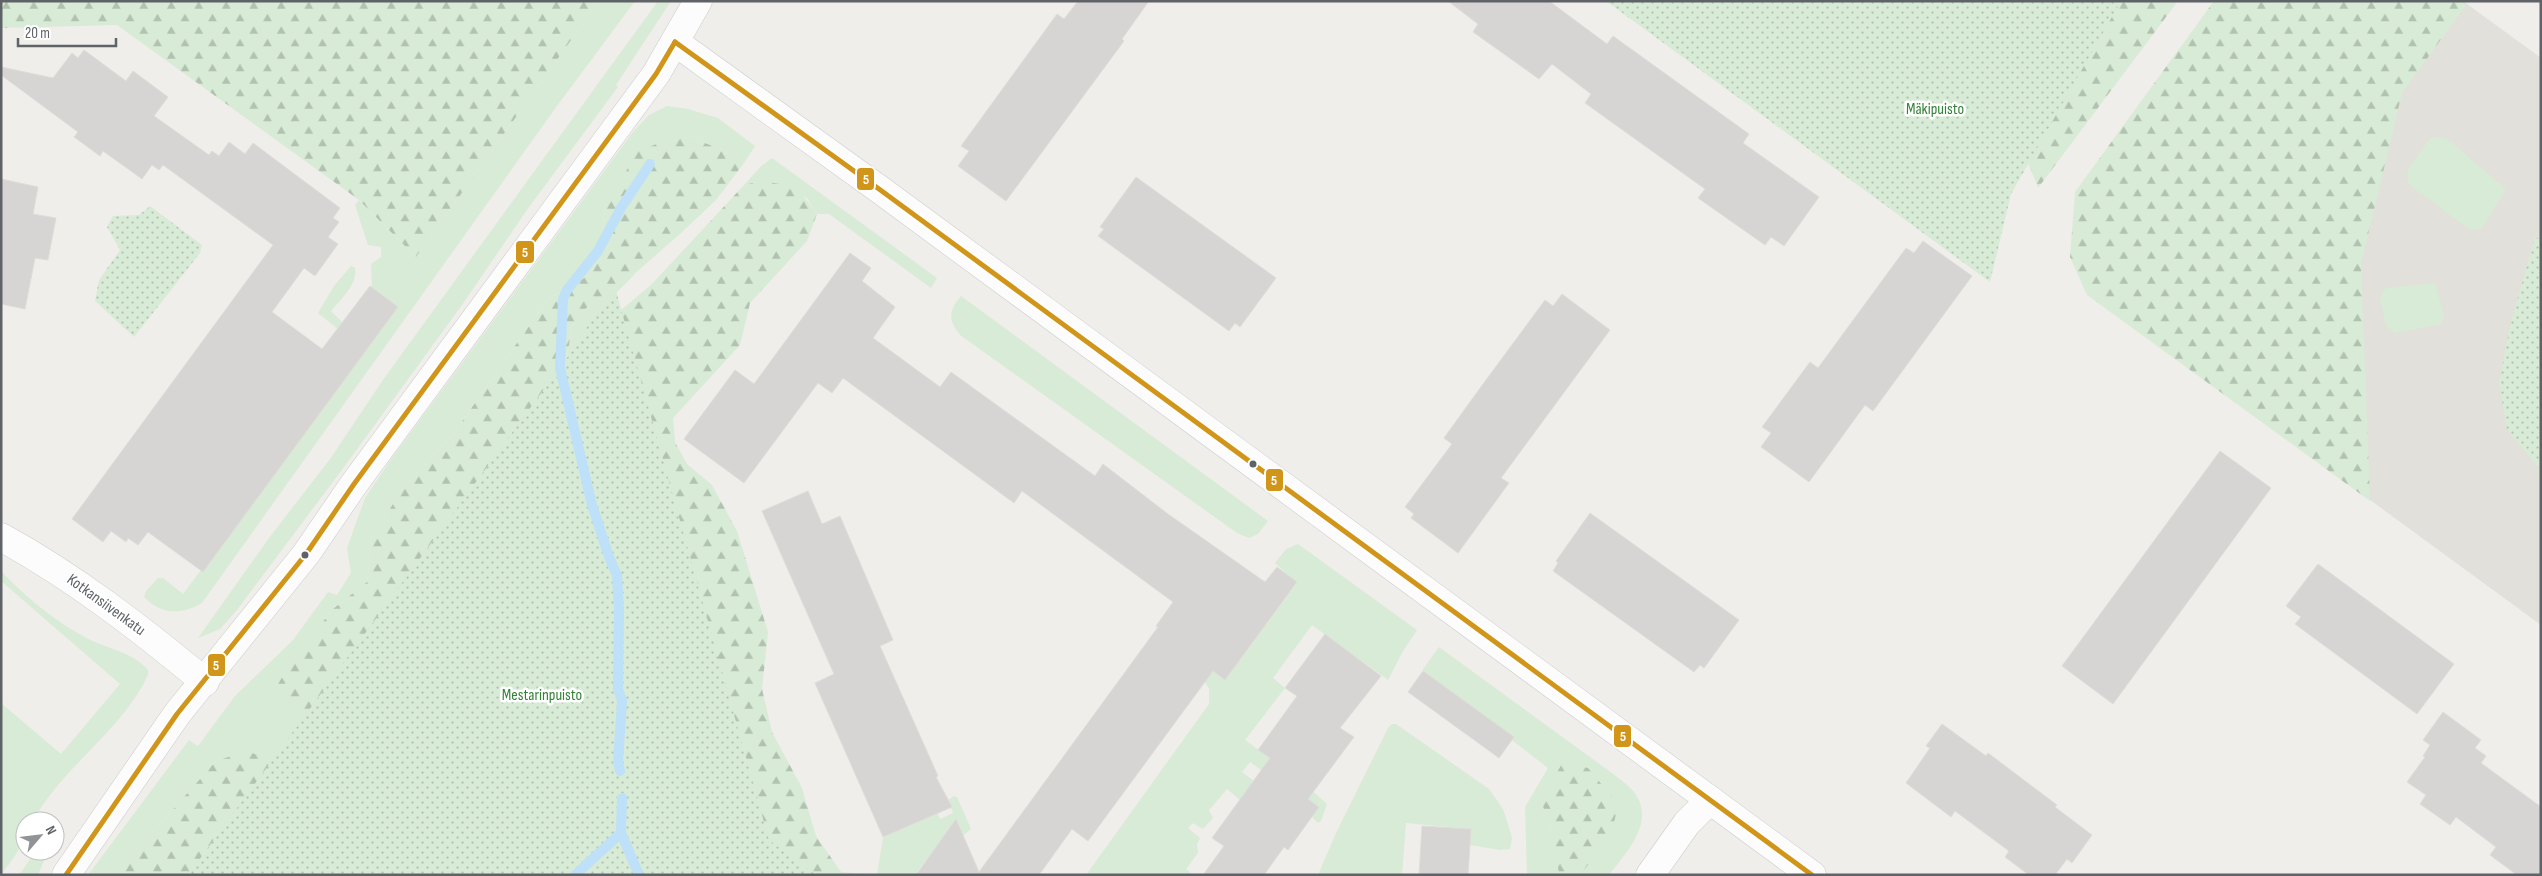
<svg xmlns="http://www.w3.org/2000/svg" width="2542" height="876" font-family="'Sofia Sans Condensed',sans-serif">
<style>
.education{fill:#e2e0da}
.grass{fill:#d8ebd6;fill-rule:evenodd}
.forest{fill:url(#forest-firs)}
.park{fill:url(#park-dots)}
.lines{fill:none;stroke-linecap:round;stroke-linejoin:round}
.stream{stroke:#bfe0f9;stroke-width:10}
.building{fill:#d6d5d3;stroke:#deddd9}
.minor-casing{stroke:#cbcccc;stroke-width:29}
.tertiary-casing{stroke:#cbcccc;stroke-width:29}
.secondary-casing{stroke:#cacacb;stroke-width:29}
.minor{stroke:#fdfcfc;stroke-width:28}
.tertiary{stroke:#fdfcfc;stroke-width:28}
.secondary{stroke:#fdfcfc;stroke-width:28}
.bus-1-casing{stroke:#fff;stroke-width:9}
.bus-1{stroke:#d1951a;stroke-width:5}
.bus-dot{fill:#5f6368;stroke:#fff;stroke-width:2}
.labels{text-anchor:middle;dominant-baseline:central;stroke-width:5;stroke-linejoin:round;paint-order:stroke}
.park-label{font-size:16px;fill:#348238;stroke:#fff}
.street-label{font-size:16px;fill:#5f6368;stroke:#fff}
.line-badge{stroke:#fff;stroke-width:2}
.badge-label{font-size:14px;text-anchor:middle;font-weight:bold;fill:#fff}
</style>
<defs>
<pattern id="forest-firs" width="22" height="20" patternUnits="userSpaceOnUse" patternTransform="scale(1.25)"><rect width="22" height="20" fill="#d8ebd6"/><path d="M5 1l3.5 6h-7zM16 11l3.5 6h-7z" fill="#b2c2b1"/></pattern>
<pattern id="park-dots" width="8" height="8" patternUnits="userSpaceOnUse" patternTransform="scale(1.25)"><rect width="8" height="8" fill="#d8ebd6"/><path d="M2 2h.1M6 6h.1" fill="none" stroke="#b2c2b1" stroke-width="1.8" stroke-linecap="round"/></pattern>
</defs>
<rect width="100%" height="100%" fill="#efeeea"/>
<path class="education" d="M 2218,1 L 2463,1 L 2541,58 L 2541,625 L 2098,301 Z"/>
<g class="grass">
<path d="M 599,1 L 635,1 L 557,106 L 202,603 C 181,615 162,615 144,597 L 146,591 L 158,578 L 163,578 L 183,594 L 201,570 L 203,572 L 397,308 L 372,288 L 371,264 L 381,257 L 381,247 L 368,245 L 355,205 L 359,200 L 416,257 Z"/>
<path d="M 658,1 L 671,1 L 616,85 L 618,87 L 529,207 L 462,305 L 347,463 L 237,610 L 220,629 L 198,638 L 269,538 L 330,459 L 385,377 Z"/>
<path d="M 667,106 L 688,109 L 718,118 L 755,146 L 744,163 L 722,150 L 683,134 L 605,207 L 601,242 L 591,274 L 547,300 L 454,433 L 401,491 L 372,538 L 367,582 L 333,609 L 292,661 L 278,684 L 567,357 L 572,326 L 585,309 L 641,268 L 593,316 L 426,875 L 216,761 L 137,850 L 123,875 L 88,875 L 189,740 L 198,746 L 235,696 L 293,640 L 328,592 L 337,595 L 351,573 L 347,548 L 365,498 L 392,458 L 633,132 L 649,115 Z"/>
<path d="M 2431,137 L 2446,138 L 2506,189 L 2482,228 L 2470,230 L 2408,184 L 2408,169 Z"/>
<path d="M 772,158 L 937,278 L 931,288 L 829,214 L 817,214 L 807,198 L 756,182 L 744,185 L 761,166 Z"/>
<path d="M 351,266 L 355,268 C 358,284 341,299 331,311 L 343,323 L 338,329 L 318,313 L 334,286 Z"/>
<path d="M 2435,283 L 2444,315 L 2441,324 L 2395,333 L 2386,326 L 2380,297 L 2386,288 Z"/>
<path d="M 961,296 L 1268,521 L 1258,534 L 1249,538 L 1237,533 L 960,335 C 948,320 948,311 961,296 Z"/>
<path d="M 1298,544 L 1417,630 L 1403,651 L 1388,680 L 1312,625 L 1273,678 L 1285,688 L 1245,740 L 1299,779 L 1327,804 L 1321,821 L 1318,823 L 1312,817 L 1319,807 L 1310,800 L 1302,800 L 1250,762 L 1242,772 L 1254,781 L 1240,800 L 1227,789 L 1209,810 L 1213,818 L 1203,829 L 1193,823 L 1188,828 L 1200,838 L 1197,844 L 1198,853 L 1186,869 L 1193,875 L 1086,875 L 1209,704 L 1209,689 L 1203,679 L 1204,665 L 1225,680 L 1297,583 L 1275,563 L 1286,549 Z"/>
<path d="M 1,571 C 22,594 55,621 83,636 C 103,648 132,651 148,670 L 148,675 C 121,732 63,766 33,821 L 25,821 C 25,845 15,856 1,875 L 1,703 L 61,754 L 120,684 L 1,581 Z"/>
<path d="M 1439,647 L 1616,776 C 1623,782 1631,787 1636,795 C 1655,823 1625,854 1609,875 L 1527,875 L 1525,807 L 1548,768 L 1423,671 L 1423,669 ZM 1541,800 L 1582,872 L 1551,832 Z"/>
<path d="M 1392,724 L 1396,724 L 1489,789 L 1503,809 L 1507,821 L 1512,838 L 1510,849 L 1500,850 L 1470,845 L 1471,829 L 1406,823 L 1402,875 L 1318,875 L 1336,833 L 1388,728 Z"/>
<path d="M 954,796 L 957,797 L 971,829 L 960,838 L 949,851 L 938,844 L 915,875 L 877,875 L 883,837 L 935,814 L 934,806 L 940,819 L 953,813 L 948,800 Z"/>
<path d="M 36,851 L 48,851 L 38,875 L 19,875 Z"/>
</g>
<g class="forest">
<path d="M 1,1 L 599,1 L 416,257 L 359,200 L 117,25 L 1,28 Z"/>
<path d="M 1992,1 L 2178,1 L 2038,188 L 1989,63 Z"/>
<path d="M 2214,1 L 2461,1 L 2466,5 L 2402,93 L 2361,264 L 2370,501 L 2087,295 L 2070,257 L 2075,192 Z"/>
<path d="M 683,134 L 722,150 L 744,163 L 716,200 L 681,233 L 641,268 L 585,309 L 572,326 L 567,357 L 321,727 L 292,705 L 278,684 L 292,661 L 333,609 L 367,582 L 372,538 L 401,491 L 454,433 L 547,300 L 591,274 L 601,242 L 605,207 L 638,151 Z"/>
<path d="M 756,182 C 787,182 800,188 817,214 L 807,241 L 750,303 L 740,345 L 673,418 L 675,442 L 687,464 L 712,485 L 737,531 L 768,632 L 762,689 L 772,732 L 802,788 L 816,836 L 841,872 L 877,875 L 782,875 L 777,872 L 602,355 L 621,310 L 651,285 L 744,185 Z"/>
<path d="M 247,751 L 304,773 L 426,875 L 123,875 L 137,850 L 216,761 Z"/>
<path d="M 1563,762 L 1588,768 L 1617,803 C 1615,836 1602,848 1582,872 L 1559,873 L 1551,832 L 1541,800 Z"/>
</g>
<g class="park">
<path d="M 1606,1 L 2121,1 L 2011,194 L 1990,282 Z"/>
<path d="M 150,206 L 202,245 L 200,253 L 134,337 L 95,301 L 99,280 L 120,250 L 107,227 L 113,216 L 139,215 Z"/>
<path d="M 2535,237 L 2541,240 L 2541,470 L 2507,430 L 2499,383 L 2510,326 Z"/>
<path d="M 616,291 L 769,840 L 816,875 L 188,875 L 580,340 L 593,316 Z"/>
</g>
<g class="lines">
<g class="stream">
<path d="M 620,771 L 618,762 L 622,701 L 618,689 L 619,610 L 617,575 L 609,557 L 592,505 L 560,368 L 563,299 L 567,290 L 598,251 L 621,208 L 650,164"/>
<path d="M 621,833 L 639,875"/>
<path d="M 575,875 L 621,833 L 622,798"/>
</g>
</g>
<g class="building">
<path d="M 1078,1 L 1149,1 L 1122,39 L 1124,41 L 1006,201 L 958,166 L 969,151 L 961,146 L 1057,14 L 1064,19 Z"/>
<path d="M 1448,1 L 1549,1 L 1607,44 L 1613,36 L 1749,134 L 1743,143 L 1819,197 L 1784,246 L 1771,237 L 1765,245 L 1698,198 L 1705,189 L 1585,103 L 1591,94 L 1552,64 L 1539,79 L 1473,32 L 1478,24 Z"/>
<path d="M 84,50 L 126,81 L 133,71 L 168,97 L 154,116 L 209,155 L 212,151 L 219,156 L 229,142 L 245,154 L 253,143 L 340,208 L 333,218 L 339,222 L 328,237 L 338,244 L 315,276 L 304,268 L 272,312 L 322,349 L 370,286 L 398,307 L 203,572 L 148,532 L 138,545 L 128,538 L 126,542 L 111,531 L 103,542 L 72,519 L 273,245 L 163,165 L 159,170 L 152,165 L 142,179 L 103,151 L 100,156 L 74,137 L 78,132 L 1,75 L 1,67 L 53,78 L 72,53 L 78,58 Z"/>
<path d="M 1136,177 L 1276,278 L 1240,327 L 1235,323 L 1229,331 L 1098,236 L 1104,229 L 1100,227 Z"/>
<path d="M 1,179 L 38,187 L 33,214 L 56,218 L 48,260 L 35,258 L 25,309 L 1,304 Z"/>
<path d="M 1923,241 L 1972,276 L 1873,411 L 1865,405 L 1809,482 L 1761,447 L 1771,433 L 1762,427 L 1810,362 L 1818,368 L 1906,248 L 1914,253 Z"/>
<path d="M 850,253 L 871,268 L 862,281 L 895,307 L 873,338 L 940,387 L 951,372 L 1095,476 L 1103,464 L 1168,514 L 1265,582 L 1277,567 L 1297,582 L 1225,680 L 1213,671 L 1088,841 L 1072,829 L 1039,875 L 916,875 L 956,819 L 979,872 L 1158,627 L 1156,626 L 1173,602 L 1022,491 L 1014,503 L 843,378 L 832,393 L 818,383 L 744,483 L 684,439 L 735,370 L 754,384 Z"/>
<path d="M 1562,294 L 1610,330 L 1501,478 L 1509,483 L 1458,553 L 1411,518 L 1414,514 L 1405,507 L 1452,444 L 1444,438 L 1483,384 L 1545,300 L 1553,306 Z"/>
<path d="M 2220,451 L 2271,488 L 2113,704 L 2062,666 Z"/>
<path d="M 808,491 L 822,524 L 840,516 L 893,640 L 880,646 L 938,776 L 936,777 L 952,807 L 883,837 L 815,683 L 834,674 L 762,511 Z"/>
<path d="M 1590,513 L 1739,620 L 1704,668 L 1700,665 L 1694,672 L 1553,571 L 1558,563 L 1556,561 Z"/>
<path d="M 2318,564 L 2454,664 L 2417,714 L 2295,624 L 2301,617 L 2286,606 Z"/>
<path d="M 1325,634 L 1381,676 L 1340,728 L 1354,737 L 1308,799 L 1319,807 L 1288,850 L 1284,847 L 1264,875 L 1203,875 L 1224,846 L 1212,838 L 1270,758 L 1258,750 L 1297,696 L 1285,688 Z"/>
<path d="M 1423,671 L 1514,737 L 1499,758 L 1408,692 Z"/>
<path d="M 2443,712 L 2481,740 L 2475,748 L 2486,756 L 2481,763 L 2541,807 L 2541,875 L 2517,875 L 2490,855 L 2496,847 L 2456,817 L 2450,825 L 2420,804 L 2426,795 L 2407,782 L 2425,757 L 2423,756 L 2430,745 L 2423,740 Z"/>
<path d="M 1942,724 L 1986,756 L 1988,753 L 2057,805 L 2055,807 L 2092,835 L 2072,863 L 2067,859 L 2055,875 L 2029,875 L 2005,857 L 2009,851 L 1955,811 L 1951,817 L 1906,783 L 1930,748 L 1926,746 Z"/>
<path d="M 1422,826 L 1471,829 L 1468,875 L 1419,875 Z"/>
</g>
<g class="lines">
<defs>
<g id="minor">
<path d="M 1,537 C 74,577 141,629 205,682"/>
<path d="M 1650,875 L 1687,823 L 1710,800"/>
</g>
<path id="tertiary" d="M 675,42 L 879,189 L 1812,875"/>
<path id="secondary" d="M 66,875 L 177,714 L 306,554 L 354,484 L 656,74 L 698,1"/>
</defs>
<use href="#minor" class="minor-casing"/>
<use href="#tertiary" class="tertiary-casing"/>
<use href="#secondary" class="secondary-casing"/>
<use href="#minor" class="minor"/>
<use href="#tertiary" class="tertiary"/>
<use href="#secondary" class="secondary"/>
<defs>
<g id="bus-1">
<path d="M 675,42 L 879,189 L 1812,875"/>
<path d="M 66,875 L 177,714 L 306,554 L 354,484 L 656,74 L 675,42"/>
</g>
</defs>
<use href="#bus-1" class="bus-1-casing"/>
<use href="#bus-1" class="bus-1"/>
</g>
<g class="bus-dot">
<circle cx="1253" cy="464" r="4.5"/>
<circle cx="305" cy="555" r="4.5"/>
</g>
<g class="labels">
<g class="park-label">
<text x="1935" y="109">Mäkipuisto</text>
<text x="542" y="695">Mestarinpuisto</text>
</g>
<g class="street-label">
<text transform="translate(106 605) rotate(36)">Kotkansiivenkatu</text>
</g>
</g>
<g class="line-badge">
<rect x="856" y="167" width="19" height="24" rx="5" fill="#d1951a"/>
<rect x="515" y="240" width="20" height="24" rx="5" fill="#d1951a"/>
<rect x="1265" y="468" width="19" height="24" rx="5" fill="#d1951a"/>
<rect x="207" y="653" width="19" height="24" rx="5" fill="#d1951a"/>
<rect x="1613" y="724" width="19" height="24" rx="5" fill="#d1951a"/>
</g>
<g class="badge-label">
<text x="866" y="184">5</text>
<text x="525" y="257">5</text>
<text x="1274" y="485">5</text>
<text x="216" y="670">5</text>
<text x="1623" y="741">5</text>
</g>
<rect width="2542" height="876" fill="none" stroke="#5f6368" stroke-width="5"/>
<g transform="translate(40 836) rotate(62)"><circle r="24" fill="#ffffff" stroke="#bfc1c3"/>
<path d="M0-4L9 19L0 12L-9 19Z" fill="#919496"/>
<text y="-8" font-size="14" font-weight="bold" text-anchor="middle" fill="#5f6368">N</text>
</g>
<path d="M18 38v8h98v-8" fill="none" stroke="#5f6368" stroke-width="2.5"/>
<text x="25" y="38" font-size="15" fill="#5f6368" stroke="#ffffff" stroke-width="4" paint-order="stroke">20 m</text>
</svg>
